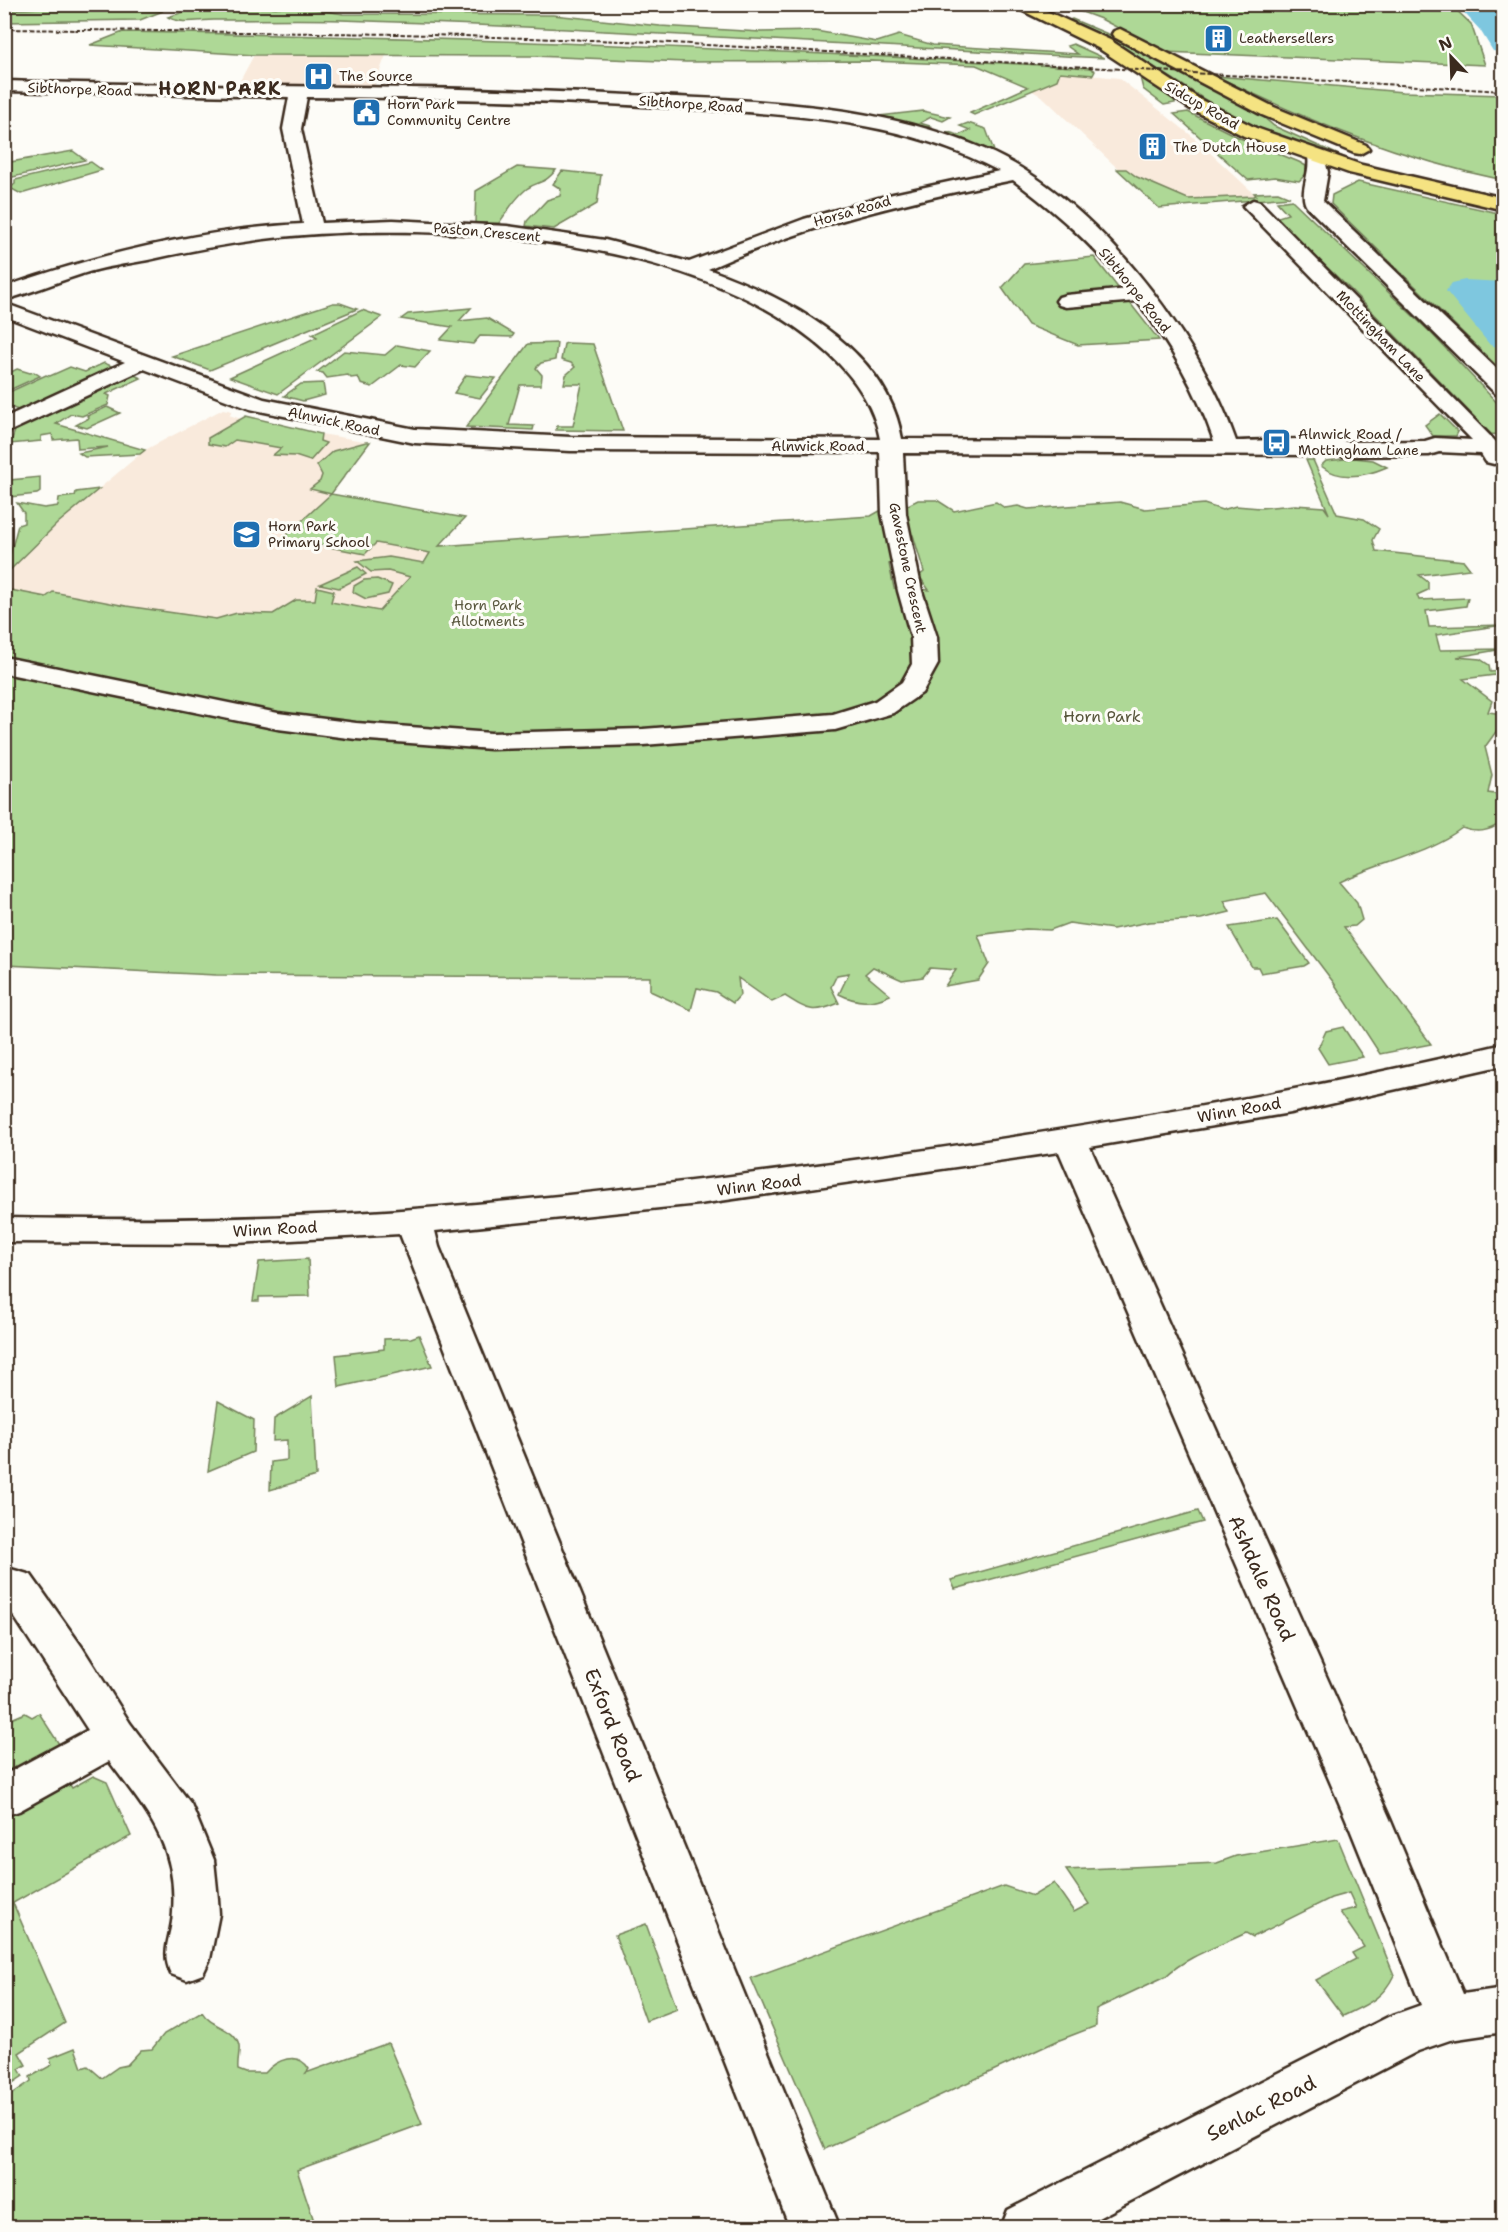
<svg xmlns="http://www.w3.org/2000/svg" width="1508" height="2232" font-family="'Shantell Sans',sans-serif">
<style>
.built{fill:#f9eadc}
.green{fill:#aed896;stroke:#74815a;stroke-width:1.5;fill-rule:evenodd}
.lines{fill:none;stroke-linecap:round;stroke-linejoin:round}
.river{fill:#7ec7df;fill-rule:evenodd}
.minor-casing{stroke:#3b2a1e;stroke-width:5}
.highway-casing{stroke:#3b2a1e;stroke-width:5}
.minor{fill:#fdfcf7;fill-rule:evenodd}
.highway{fill:#f5e382;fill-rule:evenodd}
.rail{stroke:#3b2a1e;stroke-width:2;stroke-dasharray:4.5 2;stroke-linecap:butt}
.labels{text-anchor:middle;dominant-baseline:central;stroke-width:6;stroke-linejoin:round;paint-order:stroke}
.far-poi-label{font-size:14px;fill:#3b2a1e;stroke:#fdfcf7;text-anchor:start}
.far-street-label{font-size:14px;fill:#3b2a1e;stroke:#fdfcf7}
.far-park-label{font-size:14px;fill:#58563c;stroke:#fdfcf7}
.park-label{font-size:16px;fill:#58563c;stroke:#fdfcf7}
.street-label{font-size:16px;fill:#3b2a1e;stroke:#fdfcf7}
.far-district-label{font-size:18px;font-weight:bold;letter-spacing:1.5px;fill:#3b2a1e;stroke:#fdfcf7}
.near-street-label{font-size:20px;fill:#3b2a1e;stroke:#fdfcf7}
</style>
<rect width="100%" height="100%" fill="#fdfcf7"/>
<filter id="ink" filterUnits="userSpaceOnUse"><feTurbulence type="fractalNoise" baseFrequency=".0167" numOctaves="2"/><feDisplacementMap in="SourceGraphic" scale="12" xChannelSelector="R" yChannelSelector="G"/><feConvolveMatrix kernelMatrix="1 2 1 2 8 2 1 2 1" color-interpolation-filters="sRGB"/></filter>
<g filter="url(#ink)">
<g class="built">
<path d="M 254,55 L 386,55 L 373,89 L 235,90 Z"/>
<path d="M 1060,72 L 1119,78 L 1192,136 L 1260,199 L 1159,208 L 1044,98 L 1031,90 L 1057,80 Z"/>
<path d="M 223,409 L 232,411 L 229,415 L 241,419 L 246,416 L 321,434 L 370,442 L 331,494 L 465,518 L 430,553 L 342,657 L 5,589 L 5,575 L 58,523 L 145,450 Z"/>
</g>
<g class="green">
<path d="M 95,5 L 163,11 L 140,20 L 5,22 L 5,10 Z"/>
<path d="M 229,5 L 246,8 L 304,7 L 343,14 L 553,15 L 660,26 L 761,32 L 816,31 L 877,42 L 899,35 L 933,45 L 1078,54 L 1067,46 L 1073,44 L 1104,58 C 849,45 595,28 341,20 C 299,19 256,20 214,20 C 198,20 182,25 168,17 L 196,8 Z"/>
<path d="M 1063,5 L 1451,5 L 1471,24 L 1485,65 L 1164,52 L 1101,19 Z"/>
<path d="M 1072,19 L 1115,37 L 1262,116 L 1274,126 L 1350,160 L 1272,134 L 1224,112 L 1109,38 L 1069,20 Z"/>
<path d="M 123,32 C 446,37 768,49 1090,68 L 1095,71 L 1093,75 L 1060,72 L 1057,80 L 974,115 L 970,113 L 1028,87 L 976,65 L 871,61 L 686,62 L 533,56 L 254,55 L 90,45 Z"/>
<path d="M 1216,76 L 1403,92 L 1503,95 L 1503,180 C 1402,159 1308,121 1216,76 Z"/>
<path d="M 1140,77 L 1174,100 L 1175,103 L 1164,105 L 1143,89 Z"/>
<path d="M 923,111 L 950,117 L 943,121 L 931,117 L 920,123 L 930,126 L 925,129 L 870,117 Z"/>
<path d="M 1188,112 L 1240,138 L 1299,162 L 1306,166 L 1306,174 L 1299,181 L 1275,177 L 1248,180 L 1174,114 Z"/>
<path d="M 968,123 L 986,129 L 994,151 L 943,134 L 948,132 L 959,135 L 970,130 L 960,126 Z"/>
<path d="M 73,151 L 85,160 L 13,177 L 5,175 L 5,163 Z"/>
<path d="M 91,162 L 102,170 L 21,194 L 10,188 L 15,184 L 15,180 Z"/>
<path d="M 517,167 L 556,170 C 543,185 541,180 528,188 C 516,196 507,212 499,223 L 475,223 L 476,191 Z"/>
<path d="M 1117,169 L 1126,169 L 1137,177 L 1188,199 L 1254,196 L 1256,195 L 1254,193 L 1278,192 L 1290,197 L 1159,208 Z"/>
<path d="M 562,171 L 601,175 L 597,204 L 554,229 L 526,226 L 527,221 L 547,200 L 560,196 L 561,189 L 553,184 Z"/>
<path d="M 1358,182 L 1503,214 L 1503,372 L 1331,204 L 1332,195 Z"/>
<path d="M 1292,200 L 1431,333 L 1503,409 L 1503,435 L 1491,434 L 1351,290 L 1277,220 L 1278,217 L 1288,214 L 1277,202 Z"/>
<path d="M 1094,257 L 1159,340 L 1078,345 L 1028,325 L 1002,288 L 1024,264 Z"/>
<path d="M 333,303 L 340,303 L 357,309 L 210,370 L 172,356 Z"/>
<path d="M 471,308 L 459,321 L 487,318 L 514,334 L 512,337 L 480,336 L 473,344 L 440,340 L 452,327 L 401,319 L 408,314 Z"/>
<path d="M 362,310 L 382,317 L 278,394 L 230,377 L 317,337 L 312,334 Z"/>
<path d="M 557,343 L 555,360 L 541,363 L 536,368 L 542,375 L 541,385 L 520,385 L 509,425 L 534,426 L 533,430 L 466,427 L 528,344 Z"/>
<path d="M 567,343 L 593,344 L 623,431 L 556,430 L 557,426 L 573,426 L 582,384 L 564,384 L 566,375 L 575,367 L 571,363 L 561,360 L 564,344 Z"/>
<path d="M 397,345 L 430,351 L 415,367 L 401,365 L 372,387 L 361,384 L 358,377 L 351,378 L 348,375 L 327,378 L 323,373 L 317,372 L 344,351 L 385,355 Z"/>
<path d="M 104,363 L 114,367 L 18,410 L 5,405 L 5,394 L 46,375 L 50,376 L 70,367 L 85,372 Z"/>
<path d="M 17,369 L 30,373 L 34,372 L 40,376 L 5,392 L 5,375 Z"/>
<path d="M 132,374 L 141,378 L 106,394 L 110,396 L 108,405 L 82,416 L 71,414 L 56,424 L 145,450 L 140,454 L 85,457 L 79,453 L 108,447 L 78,449 L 77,438 L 53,440 L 52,434 L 41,436 L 41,441 L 10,444 L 16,428 Z"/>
<path d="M 466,375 L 496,378 L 480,398 L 454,393 Z"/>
<path d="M 323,383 L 325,395 L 303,401 L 284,396 L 301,384 Z"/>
<path d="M 107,407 L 120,413 L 87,428 L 76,425 L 89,418 L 87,416 Z"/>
<path d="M 1440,414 L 1458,432 L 1456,436 L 1433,436 L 1425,425 Z"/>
<path d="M 246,416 L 321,434 L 320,441 L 326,443 L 310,461 L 295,456 L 273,455 L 281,448 L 235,440 L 225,447 L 208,444 L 208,438 Z"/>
<path d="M 366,442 L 370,442 L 331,494 L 465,518 L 439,546 L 871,516 L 885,508 L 908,505 L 918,500 L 937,500 L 954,511 L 996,502 L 1005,508 L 1018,506 L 1028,509 L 1120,502 L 1145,509 L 1204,504 L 1222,510 L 1236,506 L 1260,508 L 1295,505 L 1324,507 L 1329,514 L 1306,460 L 1313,460 L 1337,514 L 1364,519 L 1379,529 L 1373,540 L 1376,551 L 1464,561 L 1470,569 L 1419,575 L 1428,582 L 1428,590 L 1417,595 L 1419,600 L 1468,598 L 1466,606 L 1426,611 L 1429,627 L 1503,625 L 1436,635 L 1440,650 L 1503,649 L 1457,657 L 1480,659 L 1489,665 L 1490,672 L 1503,671 L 1503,674 L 1463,679 L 1492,701 L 1488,712 L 1503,714 L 1503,722 L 1485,747 L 1492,775 L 1488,793 L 1503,795 L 1503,822 C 1489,831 1478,834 1462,828 C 1429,853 1378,863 1339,882 L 1357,903 L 1362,920 L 1355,926 L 1344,927 L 1431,1044 L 1380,1054 L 1334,983 L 1266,893 L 1224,901 L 1230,912 L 1201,919 L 1149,922 L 1113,929 L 1069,923 L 1050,930 L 1026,929 L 978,935 L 989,964 L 978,980 L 945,986 L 956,970 L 930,968 L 923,977 L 902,980 L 873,967 L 865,974 L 890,995 C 871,1004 857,1003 839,994 L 849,973 L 837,975 L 831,987 L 839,1003 C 813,1014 809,1011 785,996 L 772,1002 L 738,978 L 740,995 L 733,1003 L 716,992 L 697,988 L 691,1010 L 650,991 L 650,977 L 216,975 L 5,965 L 5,589 L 46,597 L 53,592 L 126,606 L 216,619 L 237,613 L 273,614 L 296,600 L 315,600 L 317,587 L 334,591 L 331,602 L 379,611 L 410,577 L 388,571 L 371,572 L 357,561 L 389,557 L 424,563 L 430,553 L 376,543 L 365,554 L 283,538 L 331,494 L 310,489 L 320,481 L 322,475 L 317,465 L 333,451 ZM 913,535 L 924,572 L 919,576 L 929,590 L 894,588 L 889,564 L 897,563 L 907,536 Z"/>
<path d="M 1354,458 L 1373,460 L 1387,467 C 1366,476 1340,481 1321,466 L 1326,461 Z"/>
<path d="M 40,477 L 40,492 L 37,494 L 10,497 L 10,480 Z"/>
<path d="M 99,489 L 58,523 L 5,575 L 5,556 L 10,555 L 18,525 L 24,523 L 24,513 L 17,503 L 44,508 L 58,506 L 59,498 L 75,496 L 76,492 Z"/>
<path d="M 358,567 L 366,574 L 339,588 L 320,584 Z"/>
<path d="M 377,579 L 392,585 L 388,594 L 366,599 L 353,592 L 354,586 L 364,580 Z"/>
<path d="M 1277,920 L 1309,963 L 1304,966 L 1261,973 L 1258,967 L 1252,967 L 1229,927 Z"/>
<path d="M 1343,1027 L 1363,1057 L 1328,1064 L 1318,1048 L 1326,1031 Z"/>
<path d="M 308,1259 L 310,1296 L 259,1297 L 259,1301 L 253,1301 L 259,1262 Z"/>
<path d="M 419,1335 L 432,1366 L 339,1387 L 336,1355 L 384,1349 L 384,1339 L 411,1338 Z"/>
<path d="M 312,1396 L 316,1476 L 270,1490 L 271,1462 L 287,1460 L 287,1440 L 273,1441 L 274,1419 Z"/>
<path d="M 218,1401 L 254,1420 L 253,1452 L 208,1471 Z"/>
<path d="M 1198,1511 L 1203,1522 L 955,1589 L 951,1580 Z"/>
<path d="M 25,1713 L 32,1717 L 39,1713 L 59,1744 L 11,1772 L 5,1760 L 4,1722 Z"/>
<path d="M 93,1776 L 107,1782 L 131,1836 L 13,1903 L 65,2023 L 19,2053 L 26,2065 L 19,2069 L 23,2076 L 5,2088 L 5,1810 L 66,1779 L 72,1788 Z"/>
<path d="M 1338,1839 L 1394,1975 C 1383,1999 1366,2005 1343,2016 L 1316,1980 L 1356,1959 L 1352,1953 L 1364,1947 L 1340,1912 L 1356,1908 L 1349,1893 L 1331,1898 L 1253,1937 L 1246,1933 C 1220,1946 1187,1956 1166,1976 L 1096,2009 L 1096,2026 L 1057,2041 L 825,2149 L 751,1978 L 1004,1886 L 1033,1896 L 1054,1883 L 1074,1912 L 1089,1904 L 1066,1870 L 1217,1863 L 1236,1856 Z"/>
<path d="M 646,1924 L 677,2009 L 646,2021 L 615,1935 Z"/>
<path d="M 202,2012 C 211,2028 235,2027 239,2046 C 240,2053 237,2061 238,2070 L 246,2073 L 265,2073 C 276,2060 298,2050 309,2069 L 306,2073 L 388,2043 L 422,2124 L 297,2170 L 316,2227 L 5,2227 L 5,2099 L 31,2081 L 30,2077 L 52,2065 L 50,2058 L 75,2048 L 82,2068 L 88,2066 L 102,2078 L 118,2067 L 127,2065 L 141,2050 L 152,2049 L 164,2034 Z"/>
</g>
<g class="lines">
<g class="river">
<path d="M 1456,4 L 1488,4 L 1503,19 L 1504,53 L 1493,51 L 1480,30 Z"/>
<path d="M 1465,280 L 1504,282 L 1504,304 L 1497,304 L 1504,312 L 1504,349 L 1490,345 L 1446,291 L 1452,283 Z"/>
</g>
<defs>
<g id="minor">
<path d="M 4,81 C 213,88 421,84 629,95 C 746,100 874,102 984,149 C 1090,193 1199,333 1236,441 C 1256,441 1334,436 1346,442 L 1425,441 L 1435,438 L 1472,440 L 1243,206 L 1253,200 L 1260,202 L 1496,442 L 1504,442 L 1504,460 L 1494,464 L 1486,462 L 1481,454 L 1439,452 L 1429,455 L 1342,456 L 1331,452 L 1310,455 L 903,453 L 906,514 L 922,591 L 937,637 L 938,664 L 922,693 L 893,713 L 835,730 L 643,745 L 491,749 L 356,739 L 278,729 L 4,673 L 4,657 L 278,713 L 356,723 L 491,733 L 643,729 L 833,714 L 875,701 L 902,682 L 912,664 L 911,637 L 898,591 L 882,514 L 880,452 L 571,451 L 415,443 L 250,409 L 144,369 L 4,434 L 4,418 L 125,362 L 4,316 L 4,303 L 264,399 L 415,429 L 571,437 L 880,439 C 874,405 854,377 829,354 C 703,237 445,221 281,237 C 236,242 192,250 148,260 C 126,264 103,267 82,274 C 56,282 31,293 4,300 L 4,287 C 100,254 202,229 303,224 L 283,129 L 289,97 L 4,91 ZM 307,97 C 431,98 554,100 678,108 C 787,114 902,119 999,171 L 893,194 L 804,219 L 689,262 L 605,240 L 507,226 L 393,220 L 322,223 L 301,129 ZM 1013,180 C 1056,212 1096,247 1128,289 L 1066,295 L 1059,297 L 1056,301 L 1059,305 L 1066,307 L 1137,301 C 1170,344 1196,389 1214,441 L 902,439 C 888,348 785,297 708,269 C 806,225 909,201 1013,180 Z"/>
<path d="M 1317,152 L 1323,153 L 1328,172 L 1323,201 L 1504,376 L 1504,395 L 1496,394 L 1307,207 C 1298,193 1311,174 1308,157 Z"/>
<path d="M 1504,1044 L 1504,1065 L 1290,1113 L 1090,1147 L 1390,1819 L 1463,1994 L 1504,1988 L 1504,2032 L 1450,2040 L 1418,2051 L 1079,2228 L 1001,2228 L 1008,2210 L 1390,2016 L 1421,2005 L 1346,1819 L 1059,1152 L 699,1204 L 435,1231 L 439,1247 L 840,2228 L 790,2228 L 400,1234 L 236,1243 L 4,1242 L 4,1218 C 121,1220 238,1220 354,1213 C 536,1202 717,1179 898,1154 C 1101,1125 1304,1092 1504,1044 Z"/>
<path d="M 4,1567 L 31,1575 L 82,1647 L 130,1723 L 191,1804 L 214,1860 L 218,1899 L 219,1914 L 210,1959 L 203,1974 L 187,1980 L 171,1974 C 160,1950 172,1937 173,1912 C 178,1845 146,1811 109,1761 L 19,1811 L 4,1816 L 4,1775 L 88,1730 L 4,1601 Z"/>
</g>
<g id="highway">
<path d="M 1009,4 L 1031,4 L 1110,40 L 1201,100 L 1256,128 L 1362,165 L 1504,198 L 1504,210 L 1349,173 L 1244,136 L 1189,108 L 1098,48 Z"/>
<path d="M 1120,29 L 1274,107 L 1366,145 L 1369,149 L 1360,154 L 1354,153 L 1262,115 L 1114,37 L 1112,34 L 1114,31 Z"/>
</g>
</defs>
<use href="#minor" class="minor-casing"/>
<use href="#highway" class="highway-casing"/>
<use href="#minor" class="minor"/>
<use href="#highway" class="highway"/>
<path class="rail" d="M 4,29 L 400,34 L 654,42 L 1504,91"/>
</g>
</g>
<defs>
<symbol id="building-square" viewBox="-11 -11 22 22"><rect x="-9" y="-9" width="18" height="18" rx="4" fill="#1f6fb2" stroke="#fdfcf7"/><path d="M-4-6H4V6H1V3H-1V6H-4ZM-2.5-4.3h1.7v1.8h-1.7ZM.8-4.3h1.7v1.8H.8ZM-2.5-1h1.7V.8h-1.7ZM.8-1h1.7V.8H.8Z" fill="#fff"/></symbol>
<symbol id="hospital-square" viewBox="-11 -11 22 22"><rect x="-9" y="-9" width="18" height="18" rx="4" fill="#1f6fb2" stroke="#fdfcf7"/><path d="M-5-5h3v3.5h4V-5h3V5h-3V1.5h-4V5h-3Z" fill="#fff"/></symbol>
<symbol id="civic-square" viewBox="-11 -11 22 22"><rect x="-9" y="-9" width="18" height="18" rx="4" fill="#1f6fb2" stroke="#fdfcf7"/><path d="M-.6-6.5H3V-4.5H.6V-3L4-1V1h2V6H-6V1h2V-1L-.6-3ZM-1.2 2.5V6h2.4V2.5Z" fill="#fff"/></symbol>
<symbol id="bus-square" viewBox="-11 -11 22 22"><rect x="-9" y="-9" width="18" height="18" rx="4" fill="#1f6fb2" stroke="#fdfcf7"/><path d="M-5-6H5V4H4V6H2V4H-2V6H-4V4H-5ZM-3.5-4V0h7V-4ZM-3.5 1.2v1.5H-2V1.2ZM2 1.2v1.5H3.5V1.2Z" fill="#fff"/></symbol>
<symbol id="school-square" viewBox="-11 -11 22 22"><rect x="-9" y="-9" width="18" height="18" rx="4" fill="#1f6fb2" stroke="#fdfcf7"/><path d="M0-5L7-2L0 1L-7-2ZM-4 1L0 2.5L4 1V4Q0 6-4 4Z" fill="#fff"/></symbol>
</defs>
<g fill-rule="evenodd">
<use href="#building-square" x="1202" y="22" width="33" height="33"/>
<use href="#hospital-square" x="302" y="60" width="33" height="33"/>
<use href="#civic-square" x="350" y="96" width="33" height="33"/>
<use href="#building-square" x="1136" y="130" width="33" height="33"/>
<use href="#bus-square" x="1260" y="426" width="33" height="33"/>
<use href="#school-square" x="230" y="518" width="33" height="33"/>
</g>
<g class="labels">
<g class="far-poi-label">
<text x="1239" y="38">Leathersellers</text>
<text x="339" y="76">The Source</text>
<text x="387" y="104">Horn Park<tspan x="387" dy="16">Community Centre</tspan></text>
<text x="1173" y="147">The Dutch House</text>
<text x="1298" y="434">Alnwick Road /<tspan x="1298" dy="16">Mottingham Lane</tspan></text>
<text x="268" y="526">Horn Park<tspan x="268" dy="16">Primary School</tspan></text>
</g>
<g class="far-street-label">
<text transform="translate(80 89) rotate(2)">Sibthorpe Road</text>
<text transform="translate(691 104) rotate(4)">Sibthorpe Road</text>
<text transform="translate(1202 105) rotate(30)">Sidcup Road</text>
<text transform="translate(852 211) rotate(-16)">Horsa Road</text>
<text transform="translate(487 232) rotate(5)">Paston Crescent</text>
<text transform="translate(1135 290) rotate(51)">Sibthorpe Road</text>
<text transform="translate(1381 336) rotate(46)">Mottingham Lane</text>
<text transform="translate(334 421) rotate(12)">Alnwick Road</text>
<text x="818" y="446">Alnwick Road</text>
<text transform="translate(908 568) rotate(78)">Gavestone Crescent</text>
</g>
<g class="far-park-label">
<text x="488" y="605">Horn Park<tspan x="488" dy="16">Allotments</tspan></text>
</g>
<g class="park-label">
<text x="1102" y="716">Horn Park</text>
</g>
<g class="street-label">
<text transform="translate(1239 1110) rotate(-10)">Winn Road</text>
<text transform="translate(759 1185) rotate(-7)">Winn Road</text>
<text transform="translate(275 1229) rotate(-3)">Winn Road</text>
</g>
<g class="far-district-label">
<text x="220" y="89">HORN PARK</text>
</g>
<g class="near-street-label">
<text transform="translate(1262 1578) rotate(66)">Ashdale Road</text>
<text transform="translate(613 1725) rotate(68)">Exford Road</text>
<text transform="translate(1261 2108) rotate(-27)">Senlac Road</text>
</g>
</g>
<rect width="1508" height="2232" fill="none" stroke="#fdfcf7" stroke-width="24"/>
<rect x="12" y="12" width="1484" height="2208" fill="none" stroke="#3b2a1e" stroke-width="2" filter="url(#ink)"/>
<g transform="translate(1451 57) rotate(337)" stroke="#fdfcf7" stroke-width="4.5" paint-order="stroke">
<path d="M0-4.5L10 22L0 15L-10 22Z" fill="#3b2a1e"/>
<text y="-9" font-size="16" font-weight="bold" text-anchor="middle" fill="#3b2a1e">N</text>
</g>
</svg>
